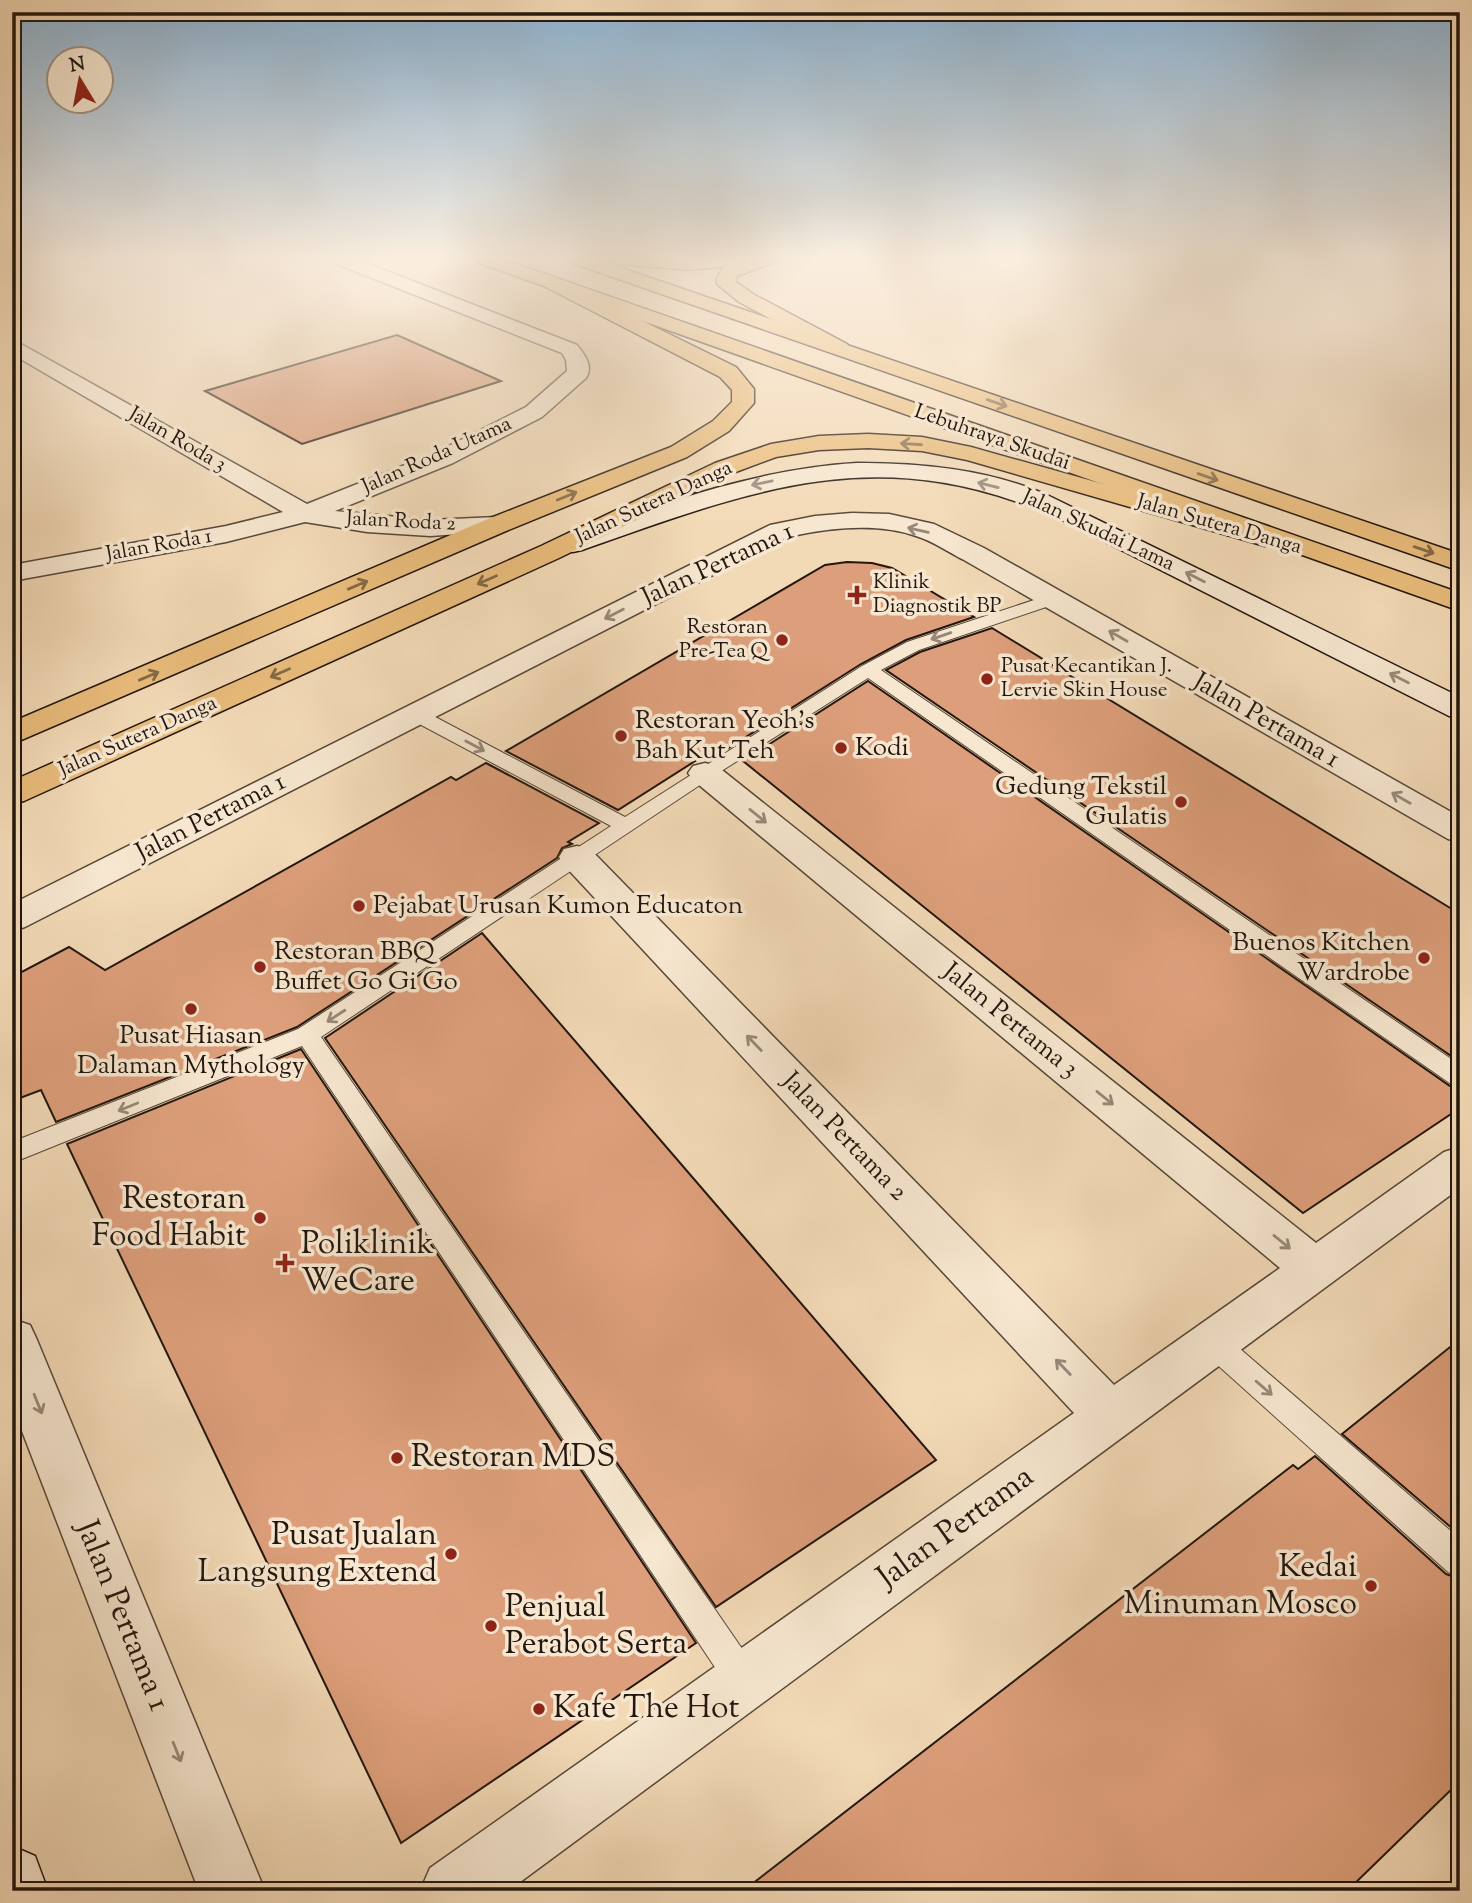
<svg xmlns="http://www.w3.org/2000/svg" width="1472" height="1903" font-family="'Sorts Mill Goudy',serif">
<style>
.building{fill:#dd9f7b;stroke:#22160e;stroke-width:2}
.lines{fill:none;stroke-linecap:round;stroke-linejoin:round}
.lane-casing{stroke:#564738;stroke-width:2}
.street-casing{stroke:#564738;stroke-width:3}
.secondary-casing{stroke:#22160e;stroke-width:3}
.primary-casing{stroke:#22160e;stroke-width:3}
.highway-casing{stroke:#22160e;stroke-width:3}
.lane{fill:#f7e7d0;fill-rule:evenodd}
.street{fill:#f7e7d0;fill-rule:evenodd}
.secondary{fill:#f7e7d0;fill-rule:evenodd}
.primary{fill:#eabd7c;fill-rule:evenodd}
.highway{fill:#eabd7c;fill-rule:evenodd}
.oneway{stroke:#866a45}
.oneway2{stroke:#978979}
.poi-dot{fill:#8f2418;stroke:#f7e7d0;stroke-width:2.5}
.labels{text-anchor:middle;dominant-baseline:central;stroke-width:7;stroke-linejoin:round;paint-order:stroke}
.far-street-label{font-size:21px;fill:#22160e;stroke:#f7e7d0}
.far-poi-label{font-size:21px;fill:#22160e;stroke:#f7e7d0;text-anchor:start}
.street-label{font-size:26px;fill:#22160e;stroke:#f7e7d0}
.poi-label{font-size:26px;fill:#22160e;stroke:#f7e7d0;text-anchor:start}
.near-poi-label{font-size:32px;fill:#22160e;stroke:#f7e7d0;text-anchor:start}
.near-street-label{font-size:32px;fill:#22160e;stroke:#f7e7d0}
</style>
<rect width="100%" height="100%" fill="#f3dab7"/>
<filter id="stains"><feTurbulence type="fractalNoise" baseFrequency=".00286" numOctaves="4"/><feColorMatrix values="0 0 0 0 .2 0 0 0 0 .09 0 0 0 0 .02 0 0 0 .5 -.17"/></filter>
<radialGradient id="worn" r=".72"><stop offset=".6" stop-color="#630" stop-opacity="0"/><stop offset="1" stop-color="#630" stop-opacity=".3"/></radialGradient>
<g class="building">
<path d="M 397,335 L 501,381 L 302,444 L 205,391 Z"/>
<path d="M 847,562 L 872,563 L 892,568 L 974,617 L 906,640 L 861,664 L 727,749 L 722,744 L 618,810 L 506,751 L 825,565 Z"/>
<path d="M 992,628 L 1460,914 L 1460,1062 L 886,670 L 920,652 Z"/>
<path d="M 868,681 L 1450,1086 L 1460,1089 L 1460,1108 L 1303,1213 L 743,761 Z"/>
<path d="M 486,763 L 599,823 L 568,842 L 572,844 L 562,848 L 557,858 L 297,1027 L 56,1122 L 41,1090 L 12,1101 L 12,977 L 69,947 L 105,970 L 451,777 L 456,780 Z"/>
<path d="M 482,933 L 936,1460 L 716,1607 L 325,1038 Z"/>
<path d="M 301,1049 L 696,1643 L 401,1843 L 67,1144 Z"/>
<path d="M 1460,1339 L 1460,1535 L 1342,1434 Z"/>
<path d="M 1315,1456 L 1446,1574 L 1460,1579 L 1460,1781 L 1347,1891 L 743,1891 L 1293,1465 L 1298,1469 Z"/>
</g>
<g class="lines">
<defs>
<g id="lane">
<path d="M 1052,594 L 1058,595 L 1060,599 L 1058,603 L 919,650 L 881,670 L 1460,1065 L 1460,1087 L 1451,1084 L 868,678 L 712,777 L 321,1037 L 756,1669 L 762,1681 L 756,1693 L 744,1699 L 732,1693 L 302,1046 L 12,1163 L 12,1142 L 298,1029 L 611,826 L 408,718 L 406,714 L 408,710 L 422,710 L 625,817 L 862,666 L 907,642 Z"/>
<path d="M 1213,1330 L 1223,1334 L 1460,1539 L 1460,1577 L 1448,1572 L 1203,1352 L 1198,1343 L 1203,1334 Z"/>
</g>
<g id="street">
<path d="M 331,259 L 356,259 L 577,345 C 584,354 594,366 586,378 L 542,417 L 453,463 L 335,511 L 430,520 L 497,517 L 506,519 L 510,525 L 506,531 L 430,536 L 367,532 L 305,522 L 226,542 L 12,581 L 12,565 L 226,526 L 283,512 L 12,354 L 12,339 L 307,504 L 435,453 L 526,407 L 567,371 L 566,360 L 562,353 L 334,263 Z"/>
<path d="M 852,513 L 889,514 L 934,524 L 984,548 L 1460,817 L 1460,842 L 1448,839 L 964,560 C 948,552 933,541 916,536 C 876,522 828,528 787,537 L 25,927 L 12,931 L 12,904 L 770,525 L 815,516 Z"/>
<path d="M 705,763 L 717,766 L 1316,1243 L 1444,1152 L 1460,1147 L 1460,1188 L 508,1891 L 420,1891 L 430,1868 L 1074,1413 L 564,865 L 559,857 L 564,849 L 577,846 L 590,849 L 1114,1385 L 1280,1268 L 693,780 L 688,773 L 693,766 Z"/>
<path d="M 12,1319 L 30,1325 L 37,1340 L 265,1891 L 199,1891 L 12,1405 Z"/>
</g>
<g id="secondary">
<path d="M 857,463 C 921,463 986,469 1045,494 L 1460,697 L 1460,718 L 1449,716 L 1058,518 C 879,439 755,489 582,550 L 573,552 L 564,550 L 560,544 L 564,538 C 660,505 754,469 857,463 Z"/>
<path d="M 12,1846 L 35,1856 L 48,1891 L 12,1891 Z"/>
</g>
<g id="primary">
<path d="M 609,259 L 775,259 L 772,263 L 737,276 L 736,282 L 753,294 L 847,344 L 850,348 L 847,352 L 833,352 L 739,302 L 717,284 L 717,278 L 723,268 L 730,266 L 689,270 L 618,264 Z"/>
<path d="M 549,275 L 736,367 L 754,389 L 754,403 L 729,431 L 687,457 L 506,531 L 12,744 L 12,722 L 488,519 L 671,447 L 713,421 L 732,402 L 732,390 L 720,377 L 542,285 L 540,281 L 542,277 Z"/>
<path d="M 868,434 L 922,437 L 971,447 L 1274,532 L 1278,538 L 1274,544 L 1265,546 L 967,460 L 922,451 L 868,448 L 819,450 L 776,457 L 733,473 L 559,558 L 24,801 L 12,804 L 12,781 L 541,546 L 715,463 L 771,444 L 819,436 Z"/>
</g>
<g id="highway">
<path d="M 476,259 L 502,259 L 1460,593 L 1460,611 L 479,263 Z"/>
<path d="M 569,259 L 595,259 L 1460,554 L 1460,571 L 572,263 Z"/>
</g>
</defs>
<use href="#lane" class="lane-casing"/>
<use href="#street" class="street-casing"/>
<use href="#secondary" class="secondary-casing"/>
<use href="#primary" class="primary-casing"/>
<use href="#highway" class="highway-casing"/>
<use href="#lane" class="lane"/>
<use href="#street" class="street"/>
<use href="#secondary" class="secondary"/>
<use href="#primary" class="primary"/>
<use href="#highway" class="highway"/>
</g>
<defs><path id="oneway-shaft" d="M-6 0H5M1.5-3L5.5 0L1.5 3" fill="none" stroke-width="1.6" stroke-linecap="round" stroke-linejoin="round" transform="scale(1.75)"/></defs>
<g class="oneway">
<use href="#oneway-shaft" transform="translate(997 403) rotate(19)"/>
<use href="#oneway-shaft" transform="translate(911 444) rotate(-176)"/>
<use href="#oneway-shaft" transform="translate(1208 477) rotate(19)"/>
<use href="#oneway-shaft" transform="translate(567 496) rotate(-22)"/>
<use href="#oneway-shaft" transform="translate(1424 550) rotate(19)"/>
<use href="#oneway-shaft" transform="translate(487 580) rotate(156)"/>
<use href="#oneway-shaft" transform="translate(358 585) rotate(-23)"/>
<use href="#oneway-shaft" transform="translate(280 673) rotate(156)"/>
<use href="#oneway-shaft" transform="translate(149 676) rotate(-23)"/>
</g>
<g class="oneway2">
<use href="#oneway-shaft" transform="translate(762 483) rotate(168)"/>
<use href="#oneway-shaft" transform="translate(988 485) rotate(-166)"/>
<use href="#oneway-shaft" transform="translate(918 530) rotate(-167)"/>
<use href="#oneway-shaft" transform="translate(1195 577) rotate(-153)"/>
<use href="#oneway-shaft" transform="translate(614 614) rotate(153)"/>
<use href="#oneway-shaft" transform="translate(941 636) rotate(161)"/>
<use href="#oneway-shaft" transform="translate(1118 636) rotate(-150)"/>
<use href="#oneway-shaft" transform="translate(1399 678) rotate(-153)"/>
<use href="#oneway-shaft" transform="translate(475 746) rotate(28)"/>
<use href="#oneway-shaft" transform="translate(1401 798) rotate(-150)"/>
<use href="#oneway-shaft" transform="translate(758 816) rotate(39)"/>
<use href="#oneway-shaft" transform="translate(336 1016) rotate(147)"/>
<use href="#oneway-shaft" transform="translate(754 1043) rotate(-134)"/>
<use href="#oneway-shaft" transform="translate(1105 1098) rotate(39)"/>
<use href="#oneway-shaft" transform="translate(128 1107) rotate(158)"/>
<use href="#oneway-shaft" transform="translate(1282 1242) rotate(39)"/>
<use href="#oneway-shaft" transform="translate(1063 1367) rotate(-134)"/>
<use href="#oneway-shaft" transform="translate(1264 1388) rotate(41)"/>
<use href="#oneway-shaft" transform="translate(38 1404) rotate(68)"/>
<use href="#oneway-shaft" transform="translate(177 1752) rotate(68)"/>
</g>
<linearGradient id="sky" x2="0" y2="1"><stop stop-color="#8cb5d6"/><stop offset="0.49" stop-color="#faeedf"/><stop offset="1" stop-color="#faeedf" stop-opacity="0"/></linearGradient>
<rect width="1472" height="525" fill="url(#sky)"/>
<g class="poi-dot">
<path d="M853.5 584.5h7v7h7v7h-7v7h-7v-7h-7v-7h7z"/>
<circle cx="782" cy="640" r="7"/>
<circle cx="987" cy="679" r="7"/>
<circle cx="621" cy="736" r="7"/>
<circle cx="841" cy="748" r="7"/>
<circle cx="1181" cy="802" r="7"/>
<circle cx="359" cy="906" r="7"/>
<circle cx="1424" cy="958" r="7"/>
<circle cx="260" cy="967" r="7"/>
<circle cx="191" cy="1009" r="7"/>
<circle cx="260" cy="1218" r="7"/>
<path d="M281.5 1252.5h7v7h7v7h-7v7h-7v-7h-7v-7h7z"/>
<circle cx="397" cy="1458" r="7"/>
<circle cx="451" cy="1554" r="7"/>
<circle cx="1371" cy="1586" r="7"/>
<circle cx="491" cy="1626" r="7"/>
<circle cx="539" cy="1709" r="7"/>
</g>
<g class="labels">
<g class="far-street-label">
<text transform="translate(992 438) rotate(19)">Lebuhraya Skudai</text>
<text transform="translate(177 440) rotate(30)">Jalan Roda 3</text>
<text transform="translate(437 456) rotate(-24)">Jalan Roda Utama</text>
<text transform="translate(654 503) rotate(-25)">Jalan Sutera Danga</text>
<text transform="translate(401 522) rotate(3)">Jalan Roda 2</text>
<text transform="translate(1219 525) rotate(16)">Jalan Sutera Danga</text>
<text transform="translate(1098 531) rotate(25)">Jalan Skudai Lama</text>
<text transform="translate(159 546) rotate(-10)">Jalan Roda 1</text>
<text transform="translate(138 737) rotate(-24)">Jalan Sutera Danga</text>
</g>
<g class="far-poi-label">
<text x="873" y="583">Klinik<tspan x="873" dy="24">Diagnostik BP</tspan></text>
<text x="768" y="628" text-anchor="end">Restoran<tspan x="768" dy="24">Pre-Tea Q</tspan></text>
<text x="1001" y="667">Pusat Kecantikan J.<tspan x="1001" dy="24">Lervie Skin House</tspan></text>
</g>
<g class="street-label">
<text transform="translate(718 565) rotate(-25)">Jalan Pertama 1</text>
<text transform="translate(1266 721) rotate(30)">Jalan Pertama 1</text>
<text transform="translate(211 818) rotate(-27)">Jalan Pertama 1</text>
<text transform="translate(1010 1021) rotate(39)">Jalan Pertama 3</text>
<text transform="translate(844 1137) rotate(46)">Jalan Pertama 2</text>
</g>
<g class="poi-label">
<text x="635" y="721">Restoran Yeoh's<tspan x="635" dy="30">Bah Kut Teh</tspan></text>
<text x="855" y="748">Kodi</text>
<text x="1167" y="787" text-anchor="end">Gedung Tekstil<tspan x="1167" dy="30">Gulatis</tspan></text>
<text x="373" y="906">Pejabat Urusan Kumon Educaton</text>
<text x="1410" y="943" text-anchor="end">Buenos Kitchen<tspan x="1410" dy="30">Wardrobe</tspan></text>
<text x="274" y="952">Restoran BBQ<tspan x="274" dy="30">Buffet Go Gi Go</tspan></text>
<text x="191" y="1036" text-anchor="middle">Pusat Hiasan<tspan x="191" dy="30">Dalaman Mythology</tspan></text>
</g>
<g class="near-poi-label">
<text x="246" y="1200" text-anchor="end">Restoran<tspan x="246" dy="37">Food Habit</tspan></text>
<text x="301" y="1245">Poliklinik<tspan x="301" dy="37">WeCare</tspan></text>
<text x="411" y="1458">Restoran MDS</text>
<text x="437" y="1536" text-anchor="end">Pusat Jualan<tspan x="437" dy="37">Langsung Extend</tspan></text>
<text x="1357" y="1568" text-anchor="end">Kedai<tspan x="1357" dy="37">Minuman Mosco</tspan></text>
<text x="505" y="1608">Penjual<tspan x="505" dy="37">Perabot Serta</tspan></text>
<text x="553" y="1709">Kafe The Hot</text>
</g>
<g class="near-street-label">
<text transform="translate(956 1528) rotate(-36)">Jalan Pertama</text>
<text transform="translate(122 1616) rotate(68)">Jalan Pertama 1</text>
</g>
</g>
<rect width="1472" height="1903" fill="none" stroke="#f3dab7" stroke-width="42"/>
<rect x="14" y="14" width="1444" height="1875" fill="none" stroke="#22160e" stroke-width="3.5"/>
<rect x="21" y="21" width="1430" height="1861" fill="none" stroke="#22160e" stroke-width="2"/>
<g transform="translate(80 80) rotate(350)"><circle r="33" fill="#f7e7d0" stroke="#a29382" stroke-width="2"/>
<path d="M0-5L12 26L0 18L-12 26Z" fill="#8f2418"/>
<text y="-10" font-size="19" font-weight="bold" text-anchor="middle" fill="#22160e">N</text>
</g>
<rect width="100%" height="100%" filter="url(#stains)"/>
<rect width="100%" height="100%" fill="url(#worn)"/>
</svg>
